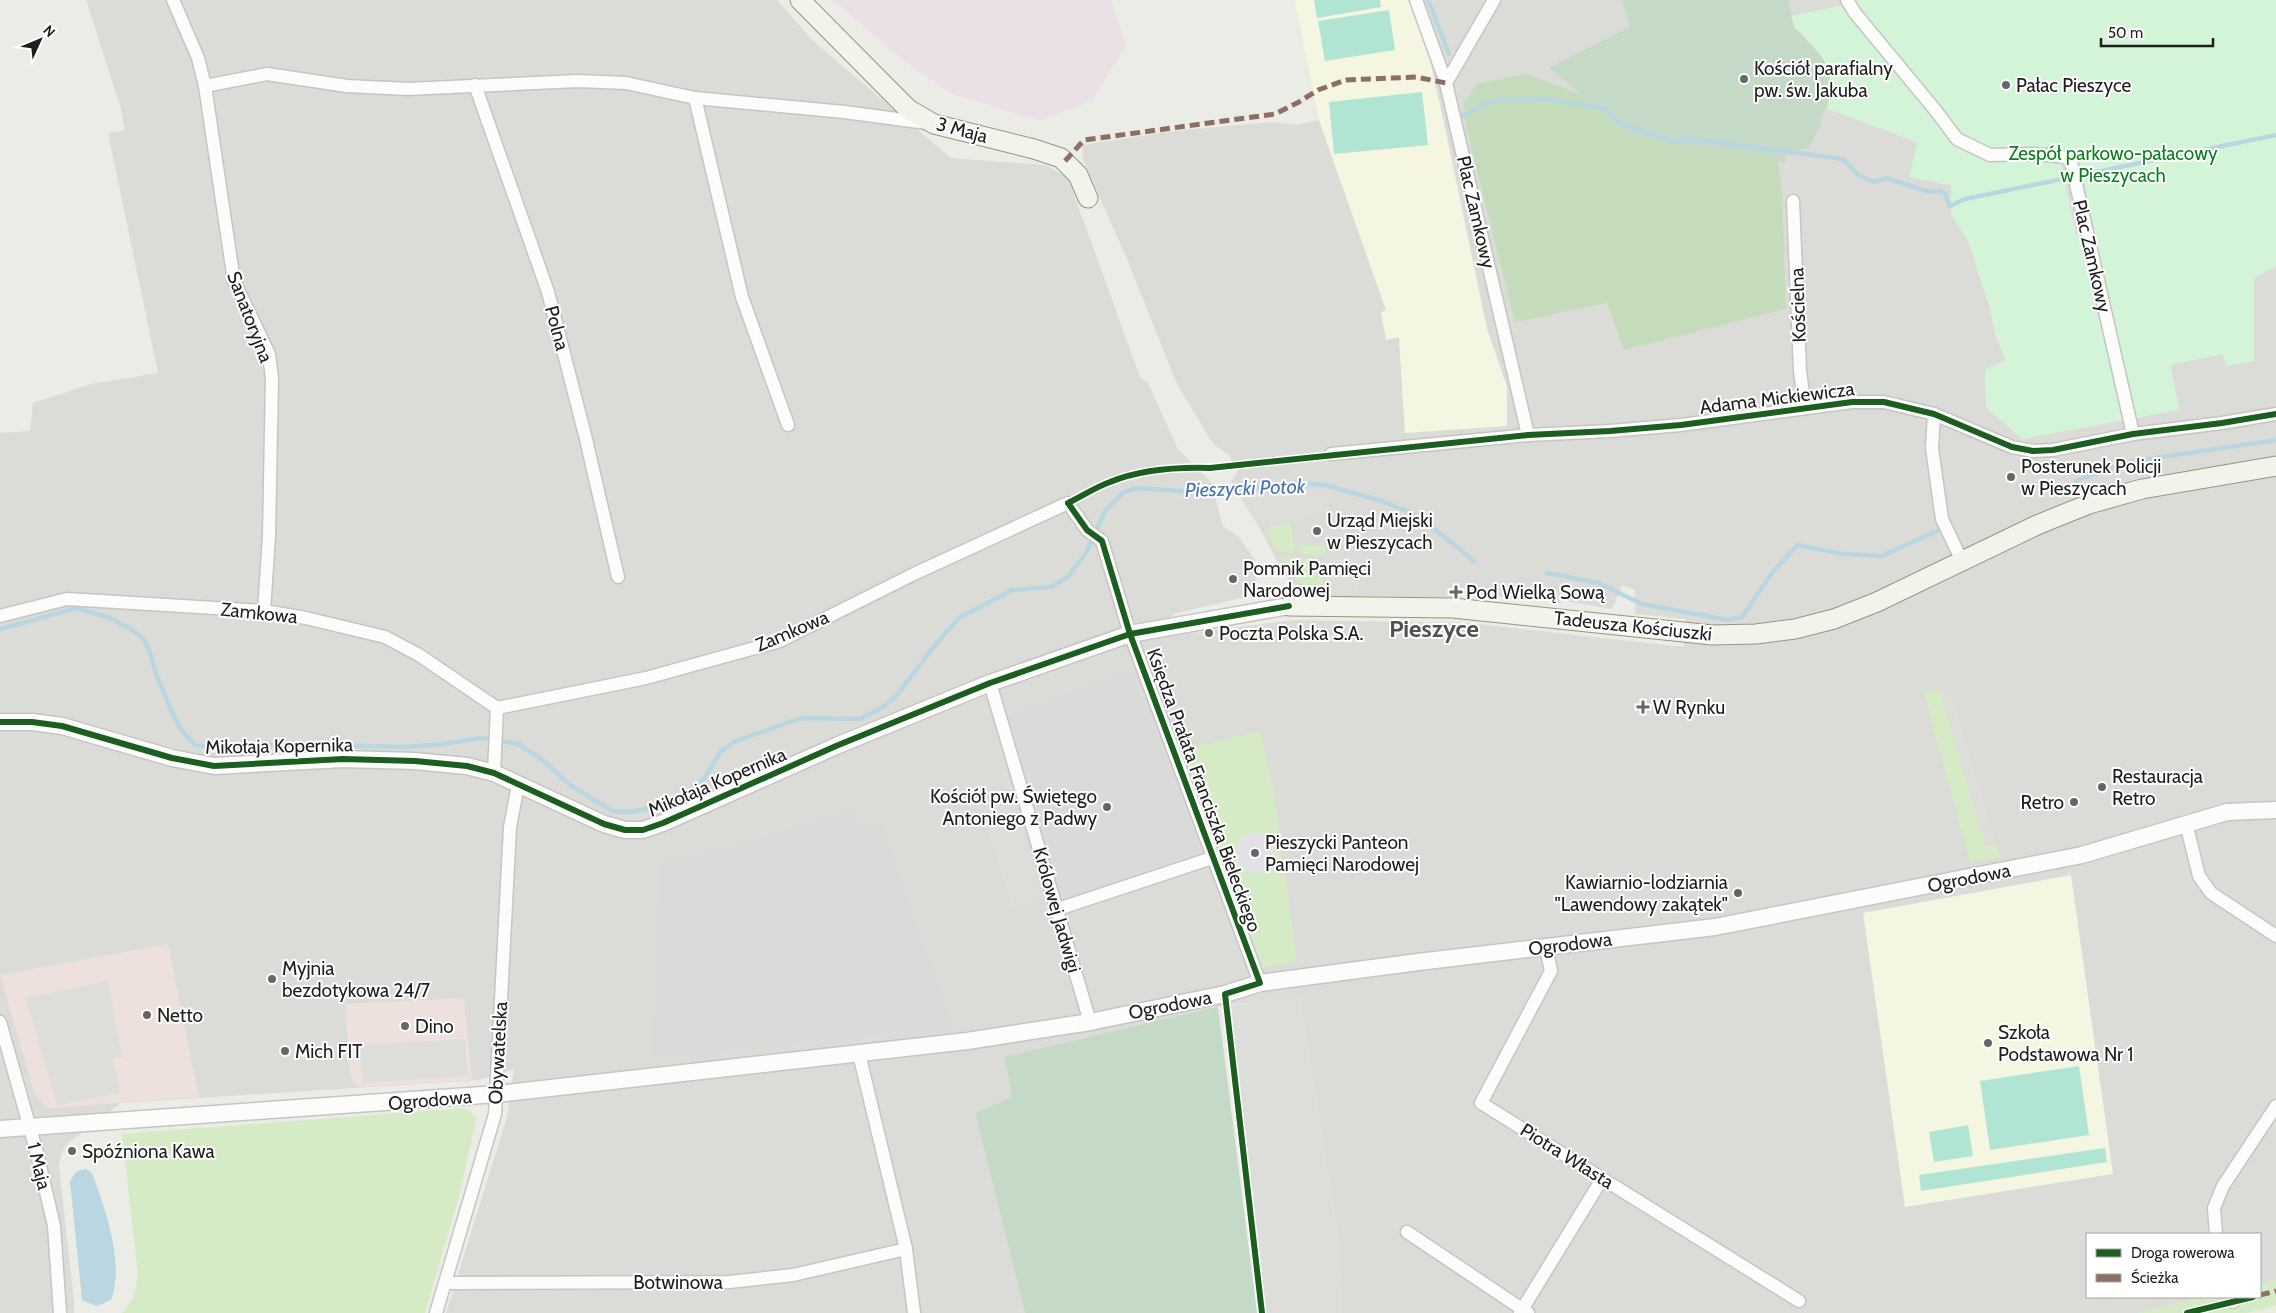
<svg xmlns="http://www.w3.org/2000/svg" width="2276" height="1313" font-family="Cabin,sans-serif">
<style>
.residential{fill:#dbdbd8}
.commercial{fill:#eee0dc}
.industrial{fill:#eae0e5}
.education{fill:#f5f6e2}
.religious{fill:#dadad8}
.farmland{fill:#eaedda}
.grass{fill:#d5ebc5}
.forest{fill:#c4dcbc}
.cemetery{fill:#c5d9c7}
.park{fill:#d4f4d7}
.pitch{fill:#b1e5d3}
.parking{fill:#ddddda}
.plaza{fill:#e2e1e6}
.water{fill:#bad6e1}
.pier{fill:#dcdcda}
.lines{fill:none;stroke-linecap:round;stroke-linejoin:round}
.stream{stroke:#bad6e1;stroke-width:4.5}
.minor-casing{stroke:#c5c5c3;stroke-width:15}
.tertiary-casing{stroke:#c5c5c3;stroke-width:19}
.secondary-casing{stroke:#93977e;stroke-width:21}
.minor{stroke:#fcfcfb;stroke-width:12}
.tertiary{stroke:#fcfcfb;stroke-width:16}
.secondary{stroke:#f2f3ea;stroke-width:19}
.quiet{stroke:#8d6e63;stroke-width:5;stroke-dasharray:10 5;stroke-linecap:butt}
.cycleway-casing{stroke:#fff;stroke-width:9}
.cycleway{stroke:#1b5e20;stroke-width:6}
.poi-dot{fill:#666664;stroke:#fff;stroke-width:2}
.labels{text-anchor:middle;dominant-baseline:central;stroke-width:4;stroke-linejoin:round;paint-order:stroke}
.poi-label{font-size:19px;fill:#1e1e1e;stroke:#fff;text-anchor:start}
.street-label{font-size:19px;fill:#1e1e1e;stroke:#fff}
.park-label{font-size:19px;fill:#0a7f1e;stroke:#fff}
.water-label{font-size:20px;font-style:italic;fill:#4973b0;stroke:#fff}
.district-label{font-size:24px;font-weight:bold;fill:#515151;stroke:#fff}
</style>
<rect width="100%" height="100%" fill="#ecece7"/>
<path class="residential" d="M 86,0 L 777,0 L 813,41 L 951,158 L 1046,165 L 1068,178 L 1140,377 L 1148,383 L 1178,449 L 1211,482 L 1223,526 L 1239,537 L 1255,560 L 1257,588 L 1246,597 L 1173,614 L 1178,635 L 1293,620 L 1467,623 L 1684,647 L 1686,619 L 1635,614 L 1635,590 L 1622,585 L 1612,609 L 1565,601 L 1529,600 L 1465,593 L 1460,598 L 1359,596 L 1359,598 L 1335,598 L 1317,596 L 1300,590 L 1284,574 L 1258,525 L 1234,487 L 1231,482 L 1237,472 L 1229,455 L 1213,444 L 1176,382 L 1127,259 L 1083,159 L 1082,145 L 1174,131 L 1273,122 L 1297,125 L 1319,120 L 1386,310 L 1386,339 L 1399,337 L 1405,433 L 1507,387 L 1487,329 L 1447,135 L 1427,47 L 1439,44 L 1423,0 L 1856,0 L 1857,2 L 1792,16 L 1794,27 L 1805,37 L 1832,83 L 1876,126 L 1918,143 L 1937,183 L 1951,185 L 1951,214 L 1968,240 L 1990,308 L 1995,334 L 2006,360 L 1985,370 L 1986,408 L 2179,410 L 2170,365 L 2223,354 L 2254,278 L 2276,266 L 2276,1280 L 2260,1284 L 2260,1234 L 2087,1234 L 2087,1297 L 2206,1297 L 2138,1313 L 1341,1313 L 1338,1237 L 1299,995 L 1218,1007 L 1013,1091 L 1010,1098 L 975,1113 L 1025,1313 L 446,1313 L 507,1117 L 514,1069 L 479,1080 L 121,1103 L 67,1144 L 61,1154 L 59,1166 L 74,1301 L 74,1313 L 0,1313 L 0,433 L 30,431 L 33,403 L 91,384 L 158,373 L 108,133 L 125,130 L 121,109 Z"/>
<g class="commercial">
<path d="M 168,944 L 199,1097 L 49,1108 L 40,1101 L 35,1096 L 0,975 Z"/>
<path d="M 464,998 L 472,1080 L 357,1087 L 350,1076 L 345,1004 Z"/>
</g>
<path class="industrial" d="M 833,0 L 1111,0 L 1126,45 L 1092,101 L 1040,121 L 953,94 L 903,60 Z"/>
<g class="education">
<path d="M 1295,0 L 1423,0 L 1439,44 L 1427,46 L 1487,329 L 1507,387 L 1507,426 L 1405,433 L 1399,337 L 1386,340 L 1381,312 L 1386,310 L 1319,120 Z"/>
<path d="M 2071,875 L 2113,1174 L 1905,1207 L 1863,913 Z"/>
</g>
<g class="religious">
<path d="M 1132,670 L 1202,854 L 1065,902 L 1007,715 Z"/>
<path d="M 854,809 L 860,828 L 881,821 L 954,1029 L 867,1035 L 651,1059 L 660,859 L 719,851 Z"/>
</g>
<path class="farmland" d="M 2276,1306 L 2276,1313 L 2247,1313 Z"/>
<g class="grass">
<path d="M 1291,522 L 1293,544 L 1325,546 L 1325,553 L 1322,555 L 1300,554 L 1300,547 L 1294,547 L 1293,553 L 1277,552 L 1267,532 L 1270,527 Z"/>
<path d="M 1280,557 L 1320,559 L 1321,565 L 1325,566 L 1322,590 L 1320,592 C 1301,585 1288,577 1280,557 Z"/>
<path d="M 1939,689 L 1986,847 L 1996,844 L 2001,858 L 1970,862 L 1924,693 Z"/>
<path d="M 1260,731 L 1273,787 L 1297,961 L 1262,968 L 1182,750 Z"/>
<path d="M 465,1108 L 477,1117 L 459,1196 L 425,1313 L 122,1313 L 133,1298 L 138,1276 L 122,1134 Z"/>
<path d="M 2276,1280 L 2276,1306 L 2247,1313 L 2138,1313 L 2206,1297 L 2260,1297 L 2260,1284 Z"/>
</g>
<path class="forest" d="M 1526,74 L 1564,88 L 1644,122 L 1776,147 L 1782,192 L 1786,309 L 1624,350 L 1607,303 L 1515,322 L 1467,131 L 1464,104 L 1477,84 Z"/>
<g class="cemetery">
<path d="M 1622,0 L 1788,0 L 1794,27 L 1823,57 L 1832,83 L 1827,109 L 1825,107 L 1819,129 L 1808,148 L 1786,152 L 1785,162 L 1632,136 L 1549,68 L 1630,27 Z"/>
<path d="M 1218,1007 L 1257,1313 L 1025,1313 L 975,1113 L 1010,1098 L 1012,1091 L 1004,1057 Z"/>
</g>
<path class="park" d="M 1856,0 L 2276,0 L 2276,266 L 2254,278 L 2254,361 L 2227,366 L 2222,354 L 2170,365 L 2179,410 L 2023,439 L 1986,408 L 1985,370 L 2006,360 L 1995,334 L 1990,308 L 1968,240 L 1951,214 L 1951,185 L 1909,177 L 1918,142 L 1827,109 C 1834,74 1831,64 1806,38 C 1799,31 1794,27 1791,16 L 1857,3 Z"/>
<g class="pitch">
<path d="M 1314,0 L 1380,0 L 1381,7 L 1317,18 Z"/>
<path d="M 1389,10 L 1395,50 L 1325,61 L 1318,21 Z"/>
<path d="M 1422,92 L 1428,145 L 1334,154 L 1329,102 Z"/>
<path d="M 2079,1066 L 2089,1135 L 1990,1150 L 1980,1081 Z"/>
<path d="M 1968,1125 L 1973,1156 L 1934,1162 L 1929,1132 Z"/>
<path d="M 2105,1148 L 2107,1162 L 1921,1191 L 1919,1175 Z"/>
</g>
<g class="parking">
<path d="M 1309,488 L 1328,492 L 1327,514 L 1305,513 L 1304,519 L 1270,527 L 1269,520 L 1258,525 L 1238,494 Z"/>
<path d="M 1326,556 L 1355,556 L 1354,576 L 1359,578 L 1359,596 L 1320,592 L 1324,583 Z"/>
<path d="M 1949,686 L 1996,844 L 1986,847 L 1939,689 Z"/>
<path d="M 1009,791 L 1044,899 L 1013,909 L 979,801 Z"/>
<path d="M 108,981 L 122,1057 L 113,1059 L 120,1093 L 57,1105 L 26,998 Z"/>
<path d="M 1299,994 L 1338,1237 L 1341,1313 L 1262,1313 L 1226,1007 Z"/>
<path d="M 465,1039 L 468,1076 L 363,1083 L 359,1045 Z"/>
</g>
<circle class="plaza" cx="1255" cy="853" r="20"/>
<path class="water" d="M 86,1169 L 92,1173 C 105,1209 125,1263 111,1300 L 97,1306 L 82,1300 L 70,1181 L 77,1171 Z"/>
<path class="pier" d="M 2079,160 L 2094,229 L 2076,234 L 2061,164 Z"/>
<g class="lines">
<g class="stream">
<path d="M 1428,0 L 1449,54"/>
<path d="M 1460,117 L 1495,100 L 1547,99 L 1606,109 L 1618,122 L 1672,142 L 1692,139 L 1843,159 L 1858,175 L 1874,182 L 1886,178 L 1930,192 L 1941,191 L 1945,194 L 1950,206 L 1965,199 L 2276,135"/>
<path d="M 2076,481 L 2128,462 L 2276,440"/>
<path d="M 1547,573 L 1598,583 L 1642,604 L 1727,620 L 1742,617 L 1772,573 L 1797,545 L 1843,554 L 1882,556 L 1939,530"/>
<path d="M 0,629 L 77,608 L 110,618 L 127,627 L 143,638 L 149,650 L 157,676 L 170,708 L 180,728 L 195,745 L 222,749 L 282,744 L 407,747 L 443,744 L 481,738 L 519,744 L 545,762 L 569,784 L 592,799 L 613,811 L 631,812 L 675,802 L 697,786 L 706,776 L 721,751 L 736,741 L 801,718 L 860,719 L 883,707 L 898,694 L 931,650 L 959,618 L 1012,590 L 1051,587 L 1068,577 L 1086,553 L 1105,511 L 1124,492 L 1137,488 L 1212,493 L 1297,483 L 1325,485 L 1382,501 L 1407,511 L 1430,525 L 1474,561"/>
</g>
<defs>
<g id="minor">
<path d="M 173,0 L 198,58 L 205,86 L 234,281 L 269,354 L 272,379 L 269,536 L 264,611"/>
<path d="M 1416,0 L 1446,83"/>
<path d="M 1494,0 L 1446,83 L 1528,435"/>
<path d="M 1847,0 L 1855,13 L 1936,111 L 1957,139 L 1990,155 L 2031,154 L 2058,156 L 2067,158 L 2071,162 L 2133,434"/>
<path d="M 475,85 L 548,292 L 585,435 L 618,577"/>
<path d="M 205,86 L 267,74 L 347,86 L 408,89 L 578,81 L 626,83 L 695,98 L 844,112 L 927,123"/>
<path d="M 695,98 L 742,297 L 788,425"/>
<path d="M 1793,201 L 1800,371 L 1805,408"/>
<path d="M 1934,414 L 1932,448 L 1942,519 L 1962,561"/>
<path d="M 1331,454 L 1528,435 L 1610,431 L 1681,425 L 1852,402 L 1884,402 L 1934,414 L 2012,447 L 2033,451 L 2053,450 L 2133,434 L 2222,423 L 2276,414"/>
<path d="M 0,616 L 67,599 L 264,611 L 306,618 L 385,637 L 419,655 L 497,708 L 646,678 L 780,641 L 916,573 L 1068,503 L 1087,530 L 1102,541 L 1130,634 L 1260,983"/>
<path d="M 990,683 L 1090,1022"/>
<path d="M 494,773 L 497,708"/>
<path d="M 2186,823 L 2199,876 L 2211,893 L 2276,936"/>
<path d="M 1058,909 L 1212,858"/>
<path d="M 1546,948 L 1551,971 L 1481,1103 L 1799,1301"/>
<path d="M 0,1022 L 37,1153 L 54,1226 L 60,1313"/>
<path d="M 859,1054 L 906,1249 L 914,1313"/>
<path d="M 1407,1232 L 1528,1313"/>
<path d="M 2216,1234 L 2214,1208 L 2223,1186 L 2276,1106"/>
<path d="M 446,1283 L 729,1282 L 793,1275 L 906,1249"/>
<path d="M 2232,1297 L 2233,1302"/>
<path d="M 436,1313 L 495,1114 L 510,827 L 518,785"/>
<path d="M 1520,1313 L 1602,1179"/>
</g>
<g id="tertiary">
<path d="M 0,722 L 32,722 L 62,726 L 172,758 L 214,766 L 343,759 L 415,761 L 467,766 L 494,773 L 604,824 L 625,830 L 643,830 L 663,823 L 836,746 L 990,683 L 1130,634 L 1289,606"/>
<path d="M 0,1129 L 497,1094 L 967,1041 L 1090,1022 L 1225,994 L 1260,983 L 1418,962 L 1715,927 L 2082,855 L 2227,812 L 2276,810"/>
</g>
<g id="secondary">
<path d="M 800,0 L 908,109 L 934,124 L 1034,149 L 1061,158 L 1078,175 L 1088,198"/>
<path d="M 1289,606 L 1453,608 L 1712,635 L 1756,634 L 1795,629 L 1834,619 L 1877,602 L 2037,525 L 2089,504 L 2142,489 L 2276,466"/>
</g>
</defs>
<use href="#minor" class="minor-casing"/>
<use href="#tertiary" class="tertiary-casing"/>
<use href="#secondary" class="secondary-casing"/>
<use href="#minor" class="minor"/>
<use href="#tertiary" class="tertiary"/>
<use href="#secondary" class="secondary"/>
<g class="quiet">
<path d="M 1065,161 L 1084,140 L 1275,114 L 1299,102 L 1318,90 L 1346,80 L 1416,77 L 1446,83"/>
<path d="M 2260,1295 L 2276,1291"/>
</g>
<defs>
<g id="cycleway">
<path d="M 0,722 L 32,722 L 62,726 L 172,758 L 214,766 L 343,759 L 415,761 L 467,766 L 494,773 L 604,824 L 625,830 L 643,830 L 663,823 L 836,746 L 990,683 L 1130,634 L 1289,606"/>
<path d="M 1262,1313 L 1225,994 L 1260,983 L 1130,634 L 1102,541 L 1087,530 L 1068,503 C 1082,496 1096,487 1110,482 C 1142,469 1177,467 1210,468 L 1528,435 L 1610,431 L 1681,425 L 1852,402 L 1884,402 L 1934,414 L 2012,447 L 2033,451 L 2053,450 L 2133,434 L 2222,423 L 2276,414"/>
<path d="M 2187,1313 L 2253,1297"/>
</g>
</defs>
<use href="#cycleway" class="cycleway-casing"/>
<use href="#cycleway" class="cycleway"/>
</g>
<g class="poi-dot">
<circle cx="1744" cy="79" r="5"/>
<circle cx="2006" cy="85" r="5"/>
<circle cx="2011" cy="477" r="5"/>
<circle cx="1317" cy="531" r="5"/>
<circle cx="1233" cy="579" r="5"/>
<path d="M1453.5 584.5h5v5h5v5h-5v5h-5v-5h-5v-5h5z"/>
<circle cx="1209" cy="633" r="5"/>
<path d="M1640.5 699.5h5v5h5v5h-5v5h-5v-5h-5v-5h5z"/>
<circle cx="2102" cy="787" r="5"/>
<circle cx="2074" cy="802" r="5"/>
<circle cx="1107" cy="807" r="5"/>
<circle cx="1255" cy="853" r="5"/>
<circle cx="1738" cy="893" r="5"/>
<circle cx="272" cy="979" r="5"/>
<circle cx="147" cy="1015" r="5"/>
<circle cx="405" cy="1026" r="5"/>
<circle cx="1988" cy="1043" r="5"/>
<circle cx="285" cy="1051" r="5"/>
<circle cx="72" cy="1151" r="5"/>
</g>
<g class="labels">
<g class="poi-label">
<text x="1754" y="68">Kościół parafialny<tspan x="1754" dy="22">pw. św. Jakuba</tspan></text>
<text x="2016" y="85">Pałac Pieszyce</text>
<text x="2021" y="466">Posterunek Policji<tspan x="2021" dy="22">w Pieszycach</tspan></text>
<text x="1327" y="520">Urząd Miejski<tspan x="1327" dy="22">w Pieszycach</tspan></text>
<text x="1243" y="568">Pomnik Pamięci<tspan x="1243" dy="22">Narodowej</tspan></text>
<text x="1466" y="592">Pod Wielką Sową</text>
<text x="1219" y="633">Poczta Polska S.A.</text>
<text x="1653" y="707">W Rynku</text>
<text x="2112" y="776">Restauracja<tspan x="2112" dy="22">Retro</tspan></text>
<text x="1097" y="796" text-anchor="end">Kościół pw. Świętego<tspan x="1097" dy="22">Antoniego z Padwy</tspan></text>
<text x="2064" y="802" text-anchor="end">Retro</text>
<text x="1265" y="842">Pieszycki Panteon<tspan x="1265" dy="22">Pamięci Narodowej</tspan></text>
<text x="1728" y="882" text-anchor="end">Kawiarnio-lodziarnia<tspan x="1728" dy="22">"Lawendowy zakątek"</tspan></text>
<text x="282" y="968">Myjnia<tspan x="282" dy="22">bezdotykowa 24/7</tspan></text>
<text x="157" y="1015">Netto</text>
<text x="415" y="1026">Dino</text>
<text x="1998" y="1032">Szkoła<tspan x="1998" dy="22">Podstawowa Nr 1</tspan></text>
<text x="295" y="1051">Mich FIT</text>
<text x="82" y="1151">Spóźniona Kawa</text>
</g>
<g class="street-label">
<text transform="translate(962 130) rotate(15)">3 Maja</text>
<text transform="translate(1476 212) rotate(77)">Plac Zamkowy</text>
<text transform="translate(2092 256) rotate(77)">Plac Zamkowy</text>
<text transform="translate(1798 305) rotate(-92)">Kościelna</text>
<text transform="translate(250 317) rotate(69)">Sanatoryjna</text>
<text transform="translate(557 328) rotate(75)">Polna</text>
<text transform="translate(1777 398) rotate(-7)">Adama Mickiewicza</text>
<text transform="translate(259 613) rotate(6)">Zamkowa</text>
<text transform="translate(1633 626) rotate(6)">Tadeusza Kościuszki</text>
<text transform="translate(792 631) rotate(-23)">Zamkowa</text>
<text transform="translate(279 746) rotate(-1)">Mikołaja Kopernika</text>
<text transform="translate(717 782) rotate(-23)">Mikołaja Kopernika</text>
<text transform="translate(1204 790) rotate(70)">Księdza Prałata Franciszka Bieleckiego</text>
<text transform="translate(1969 878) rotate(-11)">Ogrodowa</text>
<text transform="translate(1057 910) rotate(74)">Królowej Jadwigi</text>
<text transform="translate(1570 944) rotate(-7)">Ogrodowa</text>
<text transform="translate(1170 1005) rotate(-11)">Ogrodowa</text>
<text transform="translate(498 1053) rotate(-87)">Obywatelska</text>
<text transform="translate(430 1100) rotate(-5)">Ogrodowa</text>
<text transform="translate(1567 1156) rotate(32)">Piotra Własta</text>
<text transform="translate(39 1166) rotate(76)">1 Maja</text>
<text x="678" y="1282">Botwinowa</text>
</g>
<g class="park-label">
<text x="2113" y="153">Zespół parkowo-pałacowy<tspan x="2113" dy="22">w Pieszycach</tspan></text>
</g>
<g class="water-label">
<text transform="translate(1245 488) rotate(-2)">Pieszycki Potok</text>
</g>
<g class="district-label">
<text x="1434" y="628">Pieszyce</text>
</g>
</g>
<rect x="2086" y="1233" width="175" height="65" fill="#ffffff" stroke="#a5a5a5"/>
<rect x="2096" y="1249" width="25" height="8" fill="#1b5e20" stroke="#a5a5a5"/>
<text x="2131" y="1258" font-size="15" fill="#1e1e1e">Droga rowerowa</text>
<rect x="2096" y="1274" width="25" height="8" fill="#8d6e63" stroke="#a5a5a5"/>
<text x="2131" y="1283" font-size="15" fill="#1e1e1e">Ścieżka</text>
<g transform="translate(40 40) rotate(46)" stroke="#ffffff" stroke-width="4" paint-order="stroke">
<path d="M0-4L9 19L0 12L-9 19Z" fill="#1e1e1e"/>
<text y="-8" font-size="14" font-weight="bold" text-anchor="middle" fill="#1e1e1e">N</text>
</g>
<path d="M2101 38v8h112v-8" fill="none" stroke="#1e1e1e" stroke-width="2.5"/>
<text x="2108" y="38" font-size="15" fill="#1e1e1e" stroke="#ffffff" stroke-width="4" paint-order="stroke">50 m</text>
</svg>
